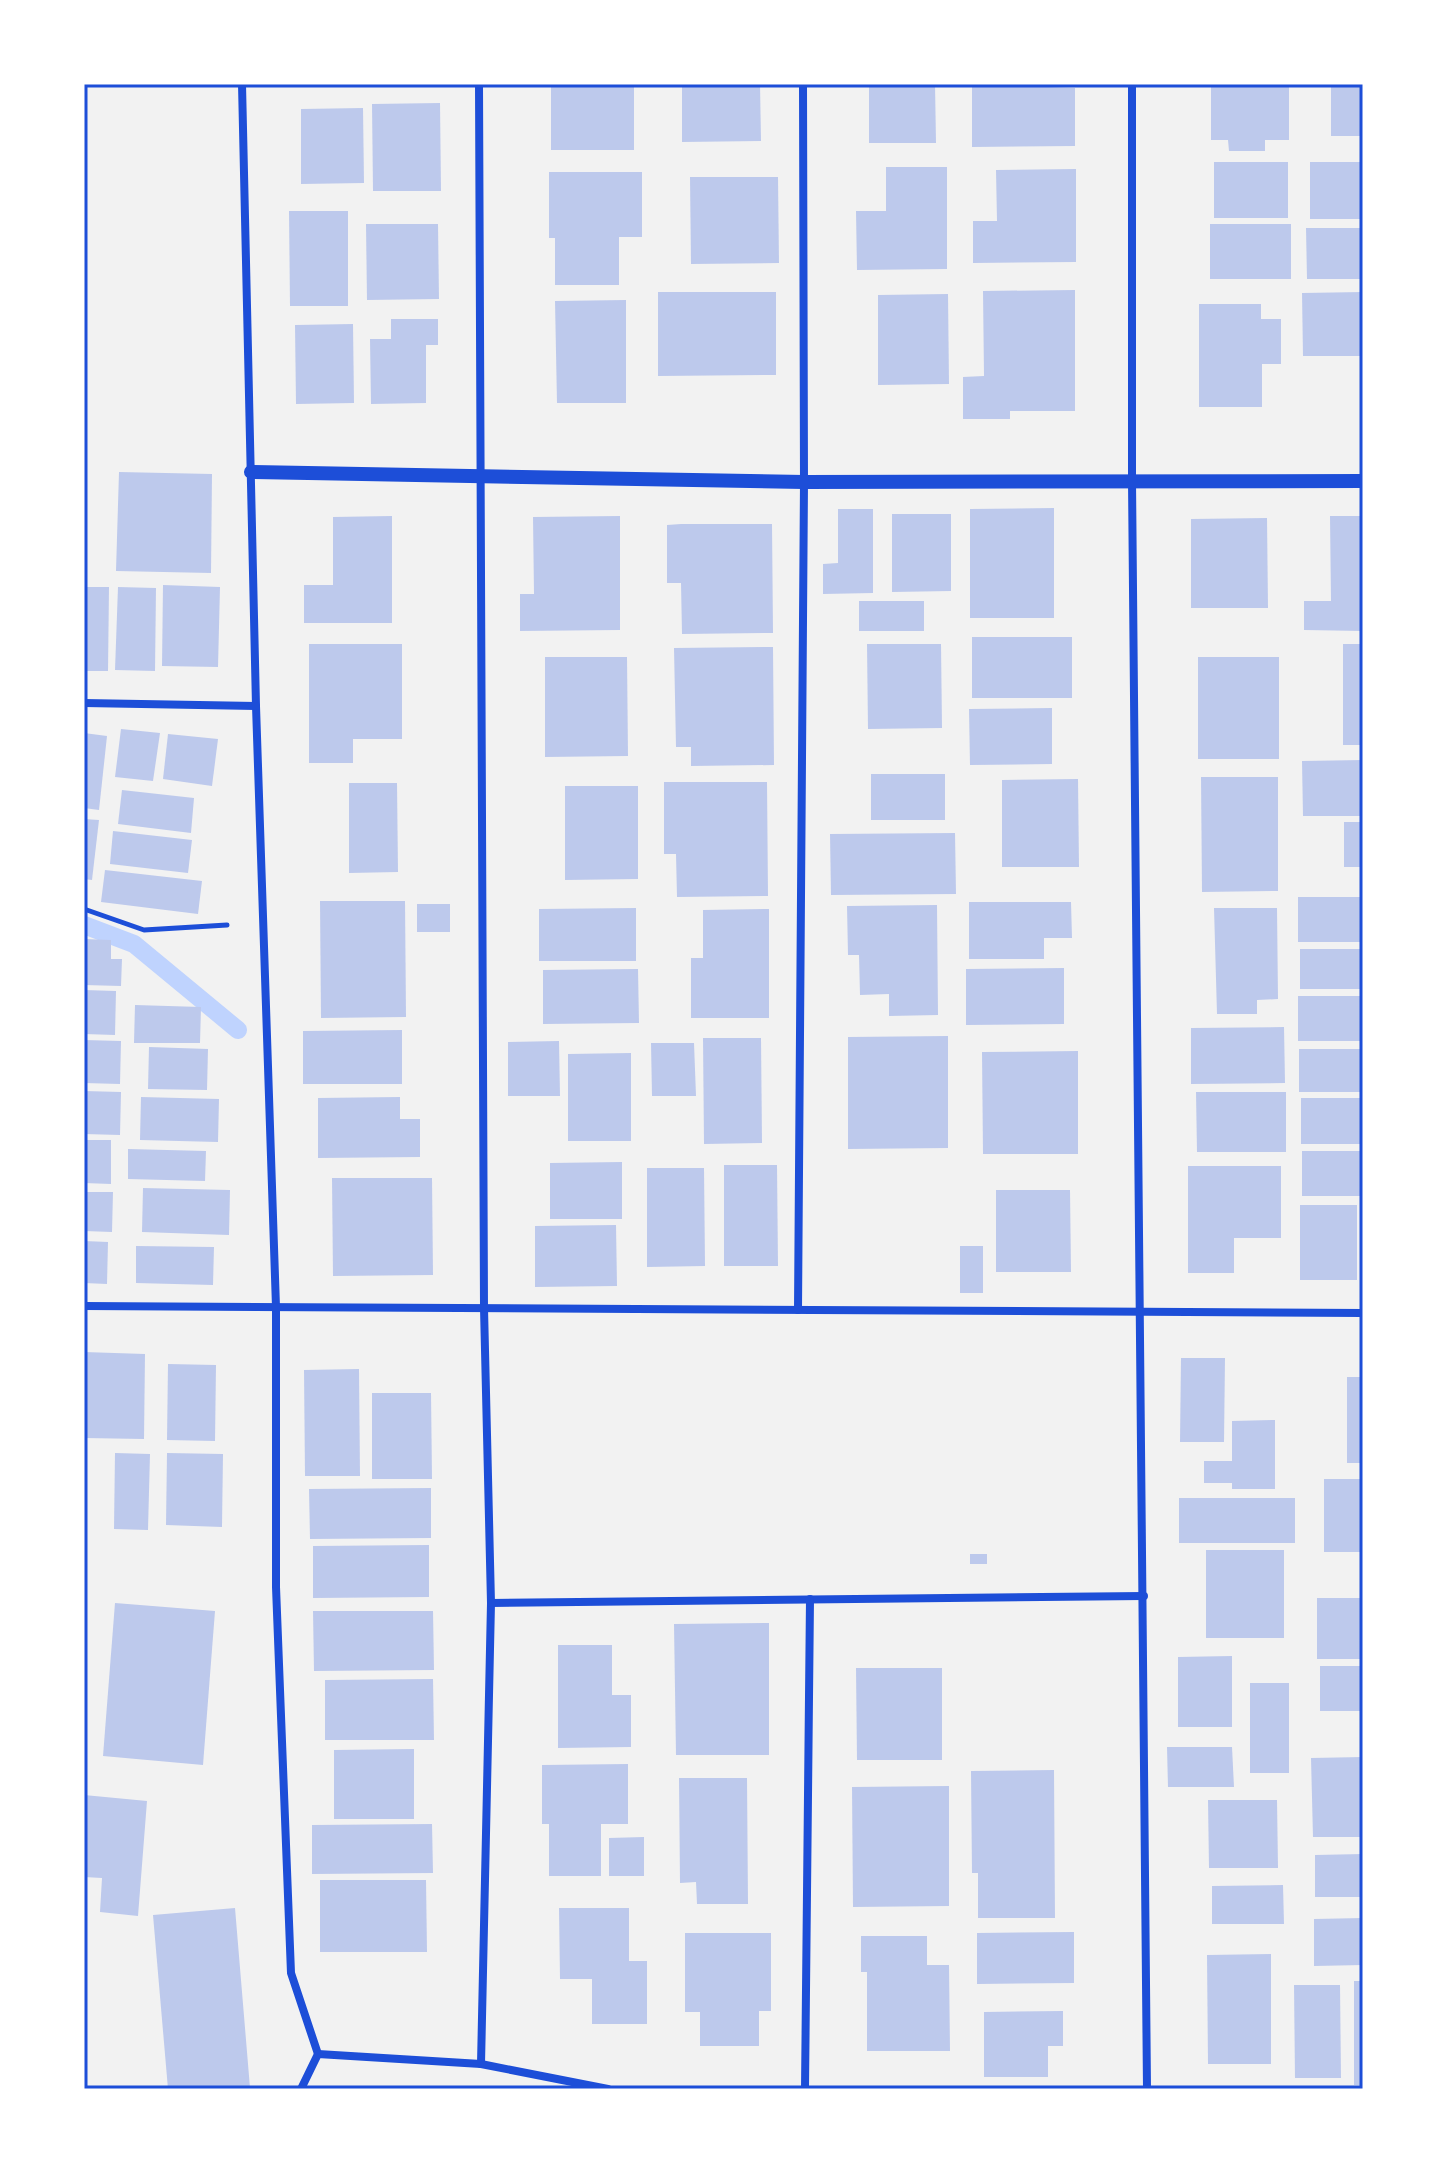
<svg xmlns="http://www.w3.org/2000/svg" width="1447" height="2173" font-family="Mulish,sans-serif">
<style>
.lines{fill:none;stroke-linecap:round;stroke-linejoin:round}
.stream{stroke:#bfd3fe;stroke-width:18}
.building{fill:#bdc9ec}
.path{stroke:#1d4ed8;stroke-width:5}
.minor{stroke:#1d4ed8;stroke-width:8}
.tertiary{stroke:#1d4ed8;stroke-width:14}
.neatline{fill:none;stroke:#1d4ed8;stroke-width:3}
</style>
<rect width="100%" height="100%" fill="#f2f2f2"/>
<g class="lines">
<path class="stream" d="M 84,925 L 134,944 L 238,1030"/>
</g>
<g class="building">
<rect x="551" y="84" width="83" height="66"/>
<path d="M 682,84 L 760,84 L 761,141 L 682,142 Z"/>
<path d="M 869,84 L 935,84 L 936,143 L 869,143 Z"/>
<path d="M 972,84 L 1075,88 L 1075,146 L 972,147 Z"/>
<path d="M 1211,84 L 1289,84 L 1289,140 L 1265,140 L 1265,151 L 1229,151 L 1228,140 L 1211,140 Z"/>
<rect x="1331" y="84" width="32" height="52"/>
<path d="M 440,103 L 441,191 L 373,191 L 372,104 Z"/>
<path d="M 363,108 L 364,183 L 301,184 L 301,109 Z"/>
<rect x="1214" y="162" width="74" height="56"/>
<rect x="1310" y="162" width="53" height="57"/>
<path d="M 886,167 L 947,167 L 947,269 L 857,270 L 856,211 L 886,211 Z"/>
<path d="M 1076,169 L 1076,262 L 973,263 L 973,221 L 997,221 L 996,170 Z"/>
<path d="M 549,172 L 642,172 L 642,237 L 619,237 L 619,285 L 555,285 L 555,238 L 549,238 Z"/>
<path d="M 690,177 L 778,177 L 779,263 L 691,264 Z"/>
<path d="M 289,211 L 348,211 L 348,306 L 290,306 Z"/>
<path d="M 366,224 L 438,224 L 439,299 L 367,300 Z"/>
<rect x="1210" y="224" width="81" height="55"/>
<path d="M 1306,228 L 1363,228 L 1363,279 L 1307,279 Z"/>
<path d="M 1075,290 L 1075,411 L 1010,411 L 1010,419 L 963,419 L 963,377 L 984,376 L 983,291 Z"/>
<path d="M 658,292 L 776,292 L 776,375 L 658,376 Z"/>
<path d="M 1363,292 L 1363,356 L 1303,356 L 1302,293 Z"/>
<path d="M 948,294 L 949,384 L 878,385 L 878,295 Z"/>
<path d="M 626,300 L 626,403 L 557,403 L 555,301 Z"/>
<path d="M 1199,304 L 1261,304 L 1261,319 L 1281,319 L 1281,364 L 1262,364 L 1262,407 L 1199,407 Z"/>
<path d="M 391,319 L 438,319 L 438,345 L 426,345 L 426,403 L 371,404 L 370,339 L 391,339 Z"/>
<path d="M 353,324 L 354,403 L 296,404 L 295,325 Z"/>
<path d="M 119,472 L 212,474 L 211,573 L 116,571 Z"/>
<path d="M 1054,508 L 1054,618 L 970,618 L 970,509 Z"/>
<path d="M 838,509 L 873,509 L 873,593 L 823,594 L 823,564 L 838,563 Z"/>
<path d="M 892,514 L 951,514 L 951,591 L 892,592 Z"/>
<path d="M 392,516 L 392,623 L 304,623 L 304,585 L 333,585 L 333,517 Z"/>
<path d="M 620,516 L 620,630 L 520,631 L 520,594 L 534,594 L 533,517 Z"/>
<path d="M 1330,516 L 1363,516 L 1363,631 L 1304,630 L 1304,601 L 1331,601 Z"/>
<path d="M 1267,518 L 1268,608 L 1191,608 L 1191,519 Z"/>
<path d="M 681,524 L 772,524 L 773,633 L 682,634 L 681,583 L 667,583 L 667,525 Z"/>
<path d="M 163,585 L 220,587 L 218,667 L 162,666 Z"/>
<path d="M 84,587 L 109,587 L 108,671 L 84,671 Z"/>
<path d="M 118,587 L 156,588 L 155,671 L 115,670 Z"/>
<rect x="859" y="601" width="65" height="30"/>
<rect x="972" y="637" width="100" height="61"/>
<path d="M 309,644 L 402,644 L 402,739 L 353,739 L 353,763 L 309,763 Z"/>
<path d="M 867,644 L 941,644 L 942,728 L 868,729 Z"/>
<rect x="1343" y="644" width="20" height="101"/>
<path d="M 773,647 L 774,765 L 691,766 L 691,747 L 676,747 L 674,648 Z"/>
<path d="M 545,657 L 627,657 L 628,756 L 545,757 Z"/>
<rect x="1198" y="657" width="81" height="102"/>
<path d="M 1052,708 L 1052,764 L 970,765 L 969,709 Z"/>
<path d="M 121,729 L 160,733 L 153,781 L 115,777 Z"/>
<path d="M 84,733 L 107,736 L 99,810 L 84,808 Z"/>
<path d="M 168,734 L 218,739 L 212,786 L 163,779 Z"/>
<path d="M 1363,760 L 1363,816 L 1303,816 L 1302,761 Z"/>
<rect x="871" y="774" width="74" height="46"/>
<path d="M 1201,777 L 1278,777 L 1278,891 L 1202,892 Z"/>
<path d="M 1078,779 L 1079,867 L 1002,867 L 1002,780 Z"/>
<path d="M 664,782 L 767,782 L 768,896 L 677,897 L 676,854 L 664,854 Z"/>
<path d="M 349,783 L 397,783 L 398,872 L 349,873 Z"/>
<path d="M 565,786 L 638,786 L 638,879 L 565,880 Z"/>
<path d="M 122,790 L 194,798 L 191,833 L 118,824 Z"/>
<path d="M 84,819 L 99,820 L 92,880 L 84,879 Z"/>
<rect x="1344" y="822" width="19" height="45"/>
<path d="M 113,831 L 192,840 L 188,873 L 110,864 Z"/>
<path d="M 955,833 L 956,894 L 831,895 L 830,834 Z"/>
<path d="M 105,870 L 202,881 L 198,914 L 101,902 Z"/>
<rect x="1298" y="897" width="65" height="45"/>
<path d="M 320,901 L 405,901 L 406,1017 L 321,1018 Z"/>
<path d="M 969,902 L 1071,902 L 1072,938 L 1044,938 L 1044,959 L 969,959 Z"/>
<rect x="417" y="904" width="33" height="28"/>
<path d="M 937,905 L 938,1015 L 889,1016 L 889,994 L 860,995 L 859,955 L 848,955 L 847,906 Z"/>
<path d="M 636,908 L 636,961 L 539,961 L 539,909 Z"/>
<path d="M 1214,908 L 1277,908 L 1278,999 L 1257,1000 L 1257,1014 L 1217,1014 Z"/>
<path d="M 769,909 L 769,1018 L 691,1018 L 691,958 L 703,958 L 703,910 Z"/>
<path d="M 84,939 L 111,940 L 111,959 L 122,959 L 121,986 L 84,985 Z"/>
<rect x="1300" y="949" width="63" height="40"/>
<path d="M 1064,968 L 1064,1024 L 966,1025 L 966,969 Z"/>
<path d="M 638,969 L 639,1023 L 543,1024 L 543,970 Z"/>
<path d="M 84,990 L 116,991 L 115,1035 L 84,1034 Z"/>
<rect x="1298" y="996" width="65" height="45"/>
<path d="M 135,1005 L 201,1007 L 200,1043 L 134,1043 Z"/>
<path d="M 1284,1027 L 1285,1083 L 1191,1084 L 1191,1028 Z"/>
<path d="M 402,1030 L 402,1084 L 303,1084 L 303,1031 Z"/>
<path d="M 948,1036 L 948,1148 L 848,1149 L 848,1037 Z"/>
<path d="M 703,1038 L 761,1038 L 762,1143 L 704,1144 Z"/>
<path d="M 84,1040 L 121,1041 L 120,1084 L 84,1083 Z"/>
<path d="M 559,1041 L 560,1096 L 508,1096 L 508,1042 Z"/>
<path d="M 651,1043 L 694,1043 L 696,1096 L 652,1096 Z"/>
<path d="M 149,1047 L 208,1049 L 207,1090 L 148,1089 Z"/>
<rect x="1299" y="1049" width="64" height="43"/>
<path d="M 1078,1051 L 1078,1154 L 983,1154 L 982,1052 Z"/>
<path d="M 631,1053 L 631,1141 L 568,1141 L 568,1054 Z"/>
<path d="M 84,1091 L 121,1092 L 120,1135 L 84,1134 Z"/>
<path d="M 1196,1092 L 1286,1092 L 1286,1152 L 1197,1152 Z"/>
<path d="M 141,1097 L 219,1099 L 218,1142 L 140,1140 Z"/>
<path d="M 400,1097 L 400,1119 L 420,1119 L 420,1157 L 318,1158 L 318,1098 Z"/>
<rect x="1301" y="1098" width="62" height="46"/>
<path d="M 84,1140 L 111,1140 L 111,1184 L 84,1183 Z"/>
<path d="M 128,1149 L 206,1151 L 205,1181 L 128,1179 Z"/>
<rect x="1302" y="1151" width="61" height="45"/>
<path d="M 622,1162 L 622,1219 L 550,1219 L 550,1163 Z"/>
<path d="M 724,1165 L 777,1165 L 778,1266 L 724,1266 Z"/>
<path d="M 1188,1166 L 1281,1166 L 1281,1238 L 1234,1238 L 1234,1273 L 1188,1273 Z"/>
<path d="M 647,1168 L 704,1168 L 705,1266 L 647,1267 Z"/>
<path d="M 332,1178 L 432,1178 L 433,1275 L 333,1276 Z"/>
<path d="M 143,1188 L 230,1190 L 229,1235 L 142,1232 Z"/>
<path d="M 996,1190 L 1070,1190 L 1071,1272 L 996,1272 Z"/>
<path d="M 84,1192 L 113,1192 L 112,1232 L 84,1231 Z"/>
<rect x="1300" y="1205" width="57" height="75"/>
<path d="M 616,1225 L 617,1286 L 535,1287 L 535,1226 Z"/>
<path d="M 84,1241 L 108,1242 L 107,1284 L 84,1283 Z"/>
<path d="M 136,1246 L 214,1247 L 213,1285 L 136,1283 Z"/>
<rect x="960" y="1246" width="23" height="47"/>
<path d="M 84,1352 L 145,1354 L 144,1439 L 84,1438 Z"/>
<path d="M 1181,1358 L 1225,1358 L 1224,1442 L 1180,1442 Z"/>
<path d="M 168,1364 L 216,1365 L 215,1441 L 167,1440 Z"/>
<path d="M 359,1369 L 360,1476 L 305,1476 L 304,1370 Z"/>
<rect x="1347" y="1377" width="16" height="86"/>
<path d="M 372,1393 L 431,1393 L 432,1479 L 372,1479 Z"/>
<path d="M 1275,1420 L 1275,1489 L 1232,1489 L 1232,1483 L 1204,1483 L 1204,1461 L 1232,1461 L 1232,1421 Z"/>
<path d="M 115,1453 L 150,1454 L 148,1530 L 114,1529 Z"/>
<path d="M 167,1453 L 223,1454 L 222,1527 L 166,1525 Z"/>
<rect x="1324" y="1479" width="39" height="73"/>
<path d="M 431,1488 L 431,1538 L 310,1539 L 309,1489 Z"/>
<rect x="1179" y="1498" width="116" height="45"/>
<path d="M 429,1545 L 429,1597 L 313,1598 L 313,1546 Z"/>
<rect x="1206" y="1550" width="78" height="88"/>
<rect x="970" y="1554" width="17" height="10"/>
<rect x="1317" y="1598" width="46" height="61"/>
<path d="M 115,1603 L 215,1611 L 203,1765 L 103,1756 Z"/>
<path d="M 313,1611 L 433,1611 L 434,1670 L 314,1671 Z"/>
<path d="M 769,1623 L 769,1755 L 676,1755 L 674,1624 Z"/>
<path d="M 558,1645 L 612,1645 L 612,1695 L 631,1695 L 631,1747 L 558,1748 Z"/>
<path d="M 1232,1656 L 1232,1727 L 1178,1727 L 1178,1657 Z"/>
<rect x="1320" y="1666" width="43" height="45"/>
<path d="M 856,1668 L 942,1668 L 942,1760 L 857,1760 Z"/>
<path d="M 433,1679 L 434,1740 L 325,1740 L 325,1680 Z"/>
<rect x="1250" y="1683" width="39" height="90"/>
<path d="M 1167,1747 L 1232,1747 L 1234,1787 L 1168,1787 Z"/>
<path d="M 414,1749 L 414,1819 L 334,1819 L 334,1750 Z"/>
<path d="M 1363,1757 L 1363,1837 L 1313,1837 L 1311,1758 Z"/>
<path d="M 628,1764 L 628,1824 L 601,1824 L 601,1876 L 549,1876 L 549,1824 L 542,1824 L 542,1765 Z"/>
<path d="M 1054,1770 L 1055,1918 L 978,1918 L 978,1873 L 972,1873 L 971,1771 Z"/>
<path d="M 679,1778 L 747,1778 L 748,1904 L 697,1904 L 696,1882 L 680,1883 Z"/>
<path d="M 949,1786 L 949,1906 L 853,1907 L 852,1787 Z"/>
<path d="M 84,1795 L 147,1801 L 138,1916 L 100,1912 L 102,1878 L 84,1877 Z"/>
<path d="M 1208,1800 L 1277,1800 L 1278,1868 L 1209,1868 Z"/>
<path d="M 432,1824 L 433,1873 L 312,1874 L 312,1825 Z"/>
<path d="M 644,1837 L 644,1876 L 609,1876 L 609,1838 Z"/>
<path d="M 1363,1854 L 1363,1897 L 1315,1897 L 1315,1855 Z"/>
<path d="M 320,1880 L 426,1880 L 427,1952 L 320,1952 Z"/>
<path d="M 1283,1885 L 1284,1924 L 1212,1924 L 1212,1886 Z"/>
<path d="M 235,1908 L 250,2088 L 168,2089 L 153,1915 Z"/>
<path d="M 559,1908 L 629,1908 L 629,1961 L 647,1961 L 647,2024 L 592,2024 L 592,1979 L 560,1979 Z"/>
<path d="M 1363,1918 L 1363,1965 L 1314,1966 L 1314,1919 Z"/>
<path d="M 1074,1932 L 1074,1983 L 977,1984 L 977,1933 Z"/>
<path d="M 685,1933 L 771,1933 L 771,2011 L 759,2011 L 759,2046 L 700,2046 L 700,2012 L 685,2012 Z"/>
<path d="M 861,1936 L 927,1936 L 927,1965 L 949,1965 L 950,2051 L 867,2051 L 867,1972 L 861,1972 Z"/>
<path d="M 1271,1954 L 1271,2064 L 1208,2064 L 1207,1955 Z"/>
<rect x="1354" y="1981" width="9" height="104"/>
<path d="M 1294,1985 L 1340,1985 L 1341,2078 L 1295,2078 Z"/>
<path d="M 1063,2011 L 1063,2046 L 1048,2046 L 1048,2077 L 984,2077 L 984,2012 Z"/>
</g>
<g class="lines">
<path class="path" d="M 84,909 L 144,930 L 227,925"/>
<g class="minor">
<path d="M 242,84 L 256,706 L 276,1307 L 276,1587 L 291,1973 L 318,2054"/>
<path d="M 479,84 L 484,1308 L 491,1603 L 481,2064"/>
<path d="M 1132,84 L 1132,481 L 1147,2089"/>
<path d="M 84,703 L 256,706"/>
<path d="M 84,1306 L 1363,1313"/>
<path d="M 798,1310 L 804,482 L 803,84"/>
<path d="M 491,1603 L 1144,1596"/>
<path d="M 301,2089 L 318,2054 L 481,2064 L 608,2089"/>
<path d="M 805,2089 L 810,1599"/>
</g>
<path class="tertiary" d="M 251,472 L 804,482 L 1363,481"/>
</g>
<rect width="1447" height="2173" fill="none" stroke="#ffffff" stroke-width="172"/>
<rect x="86" y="86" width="1275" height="2001" class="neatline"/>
</svg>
